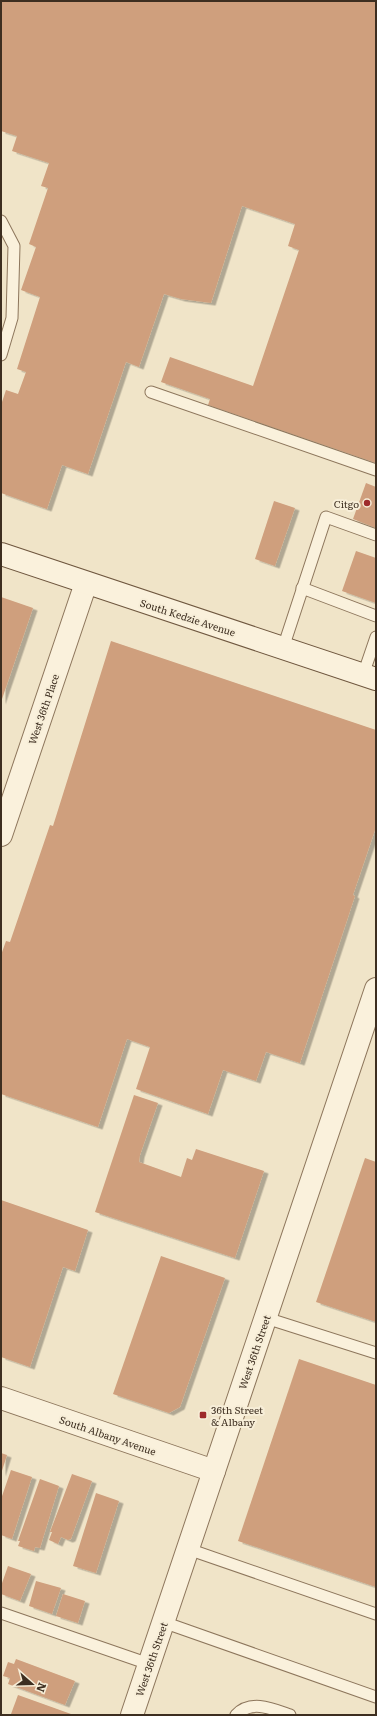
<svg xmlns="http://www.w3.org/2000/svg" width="377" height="1716" font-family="Literata,serif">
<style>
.building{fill:#cf9f7d;filter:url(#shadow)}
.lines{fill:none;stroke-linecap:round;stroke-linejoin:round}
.service-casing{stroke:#8d765c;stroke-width:13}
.minor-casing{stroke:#8d765c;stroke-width:24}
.secondary-casing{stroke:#6f573f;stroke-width:24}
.service{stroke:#faf1dc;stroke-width:11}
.minor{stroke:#faf1dc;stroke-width:22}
.secondary{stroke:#faf1dc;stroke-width:22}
.poi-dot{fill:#9e2a2b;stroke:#f7eed8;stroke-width:1.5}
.labels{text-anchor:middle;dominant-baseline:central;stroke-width:4;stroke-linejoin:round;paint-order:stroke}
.poi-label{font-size:10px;fill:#3d2e20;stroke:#f7eed8;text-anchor:end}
.street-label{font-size:10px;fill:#3d2e20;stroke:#f7eed8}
</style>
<defs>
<filter id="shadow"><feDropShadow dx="4.5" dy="2.5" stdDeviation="0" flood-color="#0004"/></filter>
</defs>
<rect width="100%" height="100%" fill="#f0e4c8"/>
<g class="building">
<path d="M 1,1 L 376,1 L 376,463 L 208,405 L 210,399 L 161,382 L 170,357 L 253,386 L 299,250 L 288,246 L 295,224 L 242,206 L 211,303 L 181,299 L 164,294 L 139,367 L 126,362 L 88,474 L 62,465 L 47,509 L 1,493 L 1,405 L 6,390 L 18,394 L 26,372 L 17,369 L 40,297 L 21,290 L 36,247 L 29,244 L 48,188 L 41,186 L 49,163 L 12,151 L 17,136 L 1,131 Z"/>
<path d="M 366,483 L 376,487 L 376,528 L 353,519 Z"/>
<path d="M 274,501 L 295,508 L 275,566 L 255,559 Z"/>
<path d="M 356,551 L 376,558 L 376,603 L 342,591 Z"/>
<path d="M 1,597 L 33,608 L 1,702 Z"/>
<path d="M 111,641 L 376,730 L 376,827 L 353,895 L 355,896 L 300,1063 L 266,1052 L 256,1081 L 223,1070 L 208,1114 L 136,1089 L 150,1047 L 127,1039 L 98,1127 L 1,1094 L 1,970 L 2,966 L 1,965 L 1,955 L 6,941 L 10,942 L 50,825 L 53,826 Z"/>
<path d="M 134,1095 L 158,1103 L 140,1155 L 139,1162 L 181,1177 L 187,1158 L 192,1160 L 196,1149 L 264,1171 L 235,1258 L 95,1212 Z"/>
<path d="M 365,1158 L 376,1162 L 376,1322 L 316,1302 Z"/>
<path d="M 1,1200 L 88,1230 L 75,1271 L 63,1267 L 30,1367 L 1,1357 Z"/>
<path d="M 161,1256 L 225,1278 L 180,1407 L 169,1413 L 113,1394 Z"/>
<path d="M 299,1359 L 376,1385 L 376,1587 L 238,1541 Z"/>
<path d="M 1,1453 L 7,1455 L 1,1474 Z"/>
<path d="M 11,1470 L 32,1477 L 12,1539 L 1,1535 L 1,1499 Z"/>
<path d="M 72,1474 L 92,1481 L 71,1539 L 68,1540 L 61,1537 L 58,1544 L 49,1540 L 52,1532 L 50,1532 Z"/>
<path d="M 40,1479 L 59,1486 L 40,1548 L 35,1547 L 34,1551 L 18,1546 L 20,1541 L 18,1541 Z"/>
<path d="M 96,1493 L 119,1501 L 96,1573 L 73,1566 Z"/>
<path d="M 8,1566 L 31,1574 L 20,1601 L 1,1594 L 1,1586 Z"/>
<path d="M 36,1581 L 61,1588 L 52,1614 L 29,1606 Z"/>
<path d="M 63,1594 L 85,1601 L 78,1623 L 56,1616 Z"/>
<path d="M 16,1659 L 75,1681 L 65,1705 L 8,1684 L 10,1678 L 3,1676 L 8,1662 L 14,1664 Z"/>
<path d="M 18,1695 L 71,1714 L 70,1715 L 11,1714 Z"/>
</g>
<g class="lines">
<defs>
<g id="service">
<path d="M 1,221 L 14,246 L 12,318 L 1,355"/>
<path d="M 151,392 L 376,470"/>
<path d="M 302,588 L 376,616"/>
<path d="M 283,648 L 326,517 L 376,535"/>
<path d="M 363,675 L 376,637"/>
<path d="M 266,1318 L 376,1353"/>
<path d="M 188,1549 L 376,1614"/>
<path d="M 1,1613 L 149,1664"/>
<path d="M 163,1622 L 376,1697"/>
<path d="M 236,1715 C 251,1699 273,1709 290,1715"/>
</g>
<g id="minor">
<path d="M 1,835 L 86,583"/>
<path d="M 1,1398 L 214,1471"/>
<path d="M 132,1715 L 376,989"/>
</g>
<path id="secondary" d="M 1,554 L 376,679"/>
</defs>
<use href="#service" class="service-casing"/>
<use href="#minor" class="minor-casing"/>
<use href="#secondary" class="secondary-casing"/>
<use href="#service" class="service"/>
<use href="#minor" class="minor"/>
<use href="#secondary" class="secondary"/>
</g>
<g class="poi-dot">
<circle cx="367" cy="503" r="4"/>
<rect x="199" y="1411" width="8" height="8" rx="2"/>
</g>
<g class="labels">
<g class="poi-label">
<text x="359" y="503">Citgo</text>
<text x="211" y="1409" text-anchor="start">36th Street<tspan x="211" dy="12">&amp; Albany</tspan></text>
</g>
<g class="street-label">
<text transform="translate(188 617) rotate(18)">South Kedzie Avenue</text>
<text transform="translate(43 709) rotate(-71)">West 36th Place</text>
<text transform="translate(254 1352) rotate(-71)">West 36th Street</text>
<text transform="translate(108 1435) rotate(19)">South Albany Avenue</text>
<text transform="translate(151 1659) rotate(-71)">West 36th Street</text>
</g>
</g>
<rect width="377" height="1716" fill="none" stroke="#3d2e20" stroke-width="4"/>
<g transform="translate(32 1684) rotate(110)" stroke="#f7eed8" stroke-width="3" paint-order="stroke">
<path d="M0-3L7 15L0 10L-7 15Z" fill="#3d2e20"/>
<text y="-6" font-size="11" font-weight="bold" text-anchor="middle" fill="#3d2e20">N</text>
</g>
</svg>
